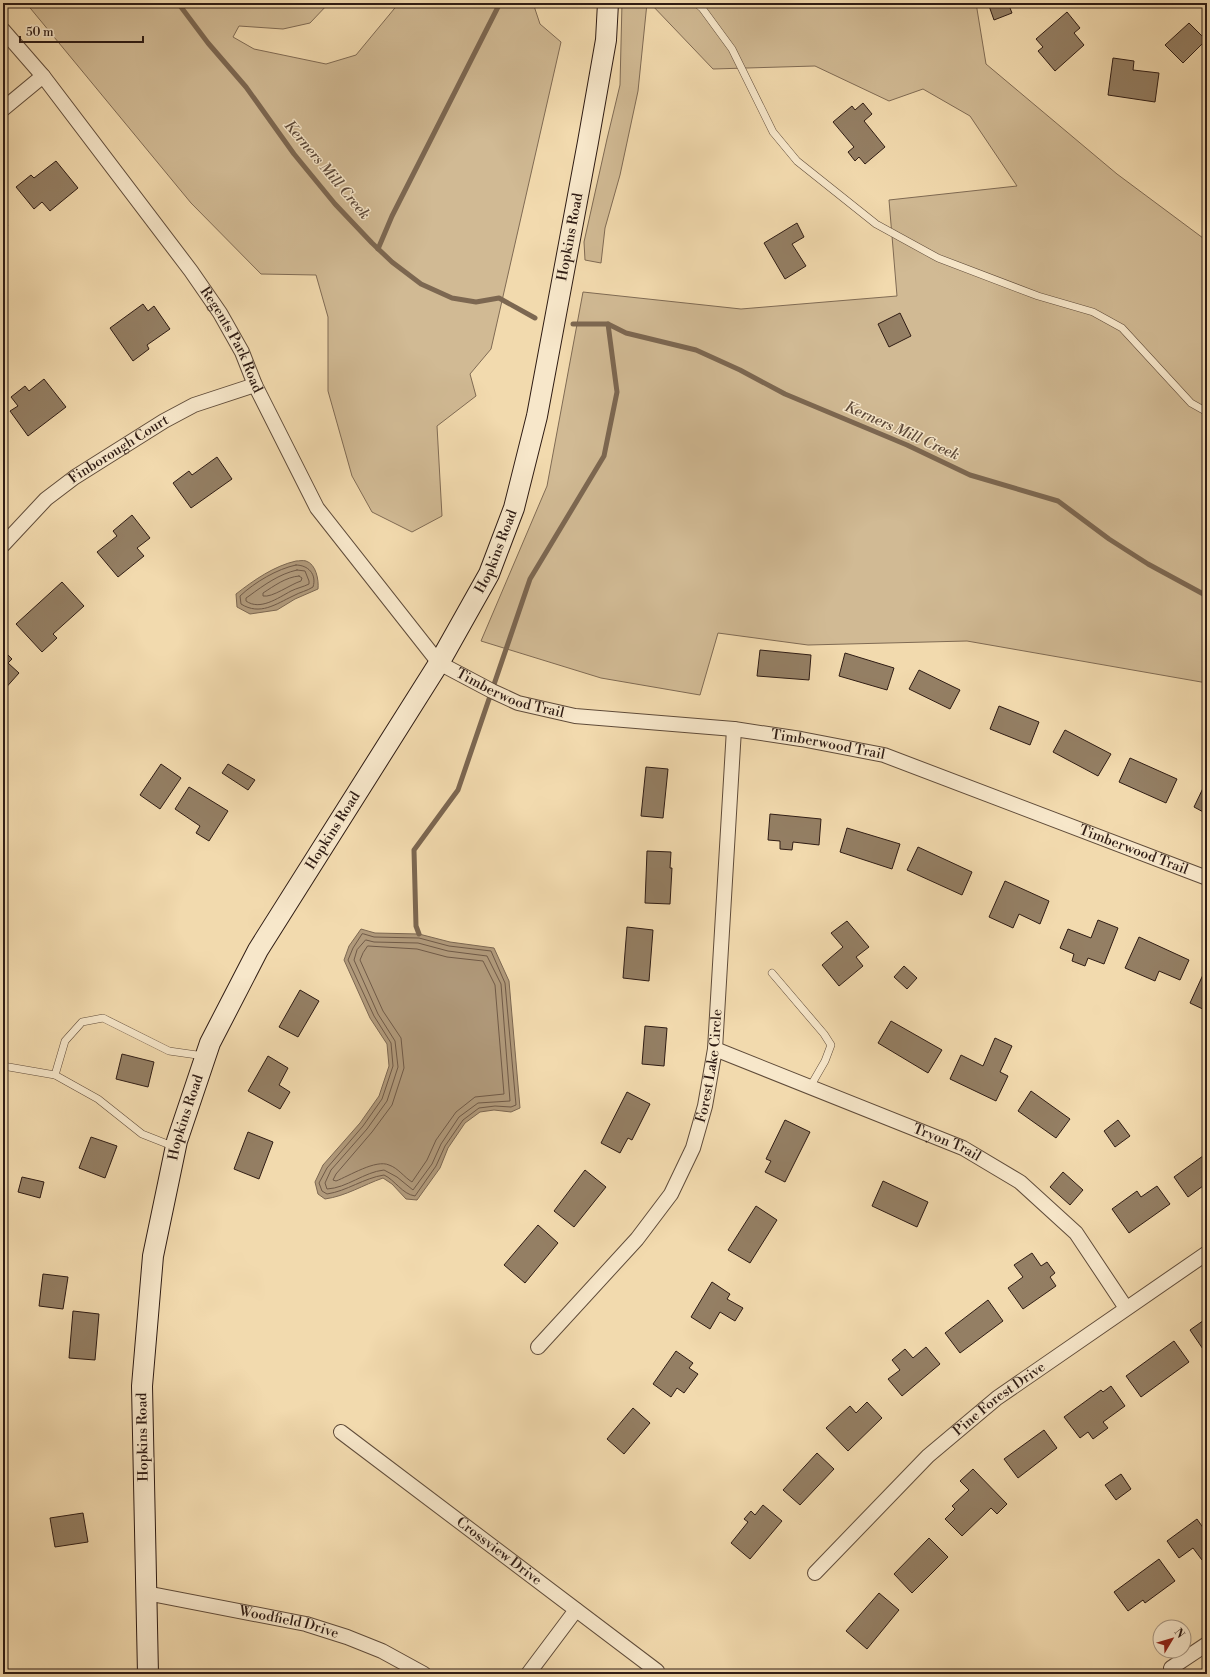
<svg xmlns="http://www.w3.org/2000/svg" width="1210" height="1677" font-family="'Libre Bodoni',serif">
<style>
.green{fill:#d1ba94;stroke:#806b54}
.water{fill:#b0997a;stroke:#7c6751}
.lines{fill:none;stroke-linecap:round;stroke-linejoin:round}
.shore{stroke:#705a47;stroke-width:1}
.stream{stroke:#7c6751;stroke-width:5}
.building{fill:#947f64;stroke:#2f1c14}
.lane-casing{stroke:#604c3a;stroke-width:8}
.street-casing{stroke:#604c3a;stroke-width:16}
.secondary-casing{stroke:#2f1c14;stroke-width:22}
.lane{stroke:#f7e7ca;stroke-width:7}
.street{stroke:#f7e7ca;stroke-width:14}
.secondary{stroke:#f7e7ca;stroke-width:20}
.labels{text-anchor:middle;dominant-baseline:central;stroke-width:3;stroke-linejoin:round;paint-order:stroke}
.street-label{font-size:14px;fill:#2f1c14;stroke:#f7e7ca}
.water-label{font-size:15px;font-style:italic;fill:#5c4838;stroke:#f7e7ca}
</style>
<rect width="100%" height="100%" fill="#f2daae"/>
<filter id="stains"><feTurbulence type="fractalNoise" baseFrequency=".005" numOctaves="4"/><feColorMatrix values="0 0 0 0 .2 0 0 0 0 .09 0 0 0 0 .02 0 0 0 .5 -.17"/></filter>
<radialGradient id="worn" r=".72"><stop offset=".6" stop-color="#630" stop-opacity="0"/><stop offset="1" stop-color="#630" stop-opacity=".3"/></radialGradient>
<g class="green">
<path d="M 26,3 L 329,3 L 310,23 L 283,29 L 239,26 L 233,37 L 254,49 L 326,64 L 356,55 L 399,3 L 533,3 L 540,24 L 561,42 L 491,349 L 470,374 L 476,396 L 437,426 L 442,516 L 412,532 L 372,512 L 352,476 L 328,391 L 328,317 L 316,275 L 261,274 L 191,203 Z"/>
<path d="M 622,3 L 647,3 L 638,91 L 620,175 L 605,228 L 601,263 L 585,260 L 584,242 L 607,139 L 620,85 Z"/>
<path d="M 650,3 L 976,3 L 986,64 L 1117,174 L 1207,241 L 1207,683 L 967,641 L 808,645 L 718,633 L 700,695 L 601,678 L 481,641 L 547,486 L 583,292 L 741,309 L 897,296 L 889,200 L 1017,186 L 970,116 L 923,89 L 889,101 L 815,66 L 713,69 Z"/>
</g>
<g class="water">
<path d="M 296,561 C 299,561 303,560 306,561 C 316,564 319,580 318,589 L 295,599 L 277,610 L 250,614 L 237,607 L 236,594 C 254,580 274,566 296,561 Z"/>
<path d="M 361,929 L 375,933 L 419,934 L 450,942 L 494,948 L 509,981 L 520,1108 L 511,1112 L 494,1110 L 480,1112 L 465,1123 L 448,1148 L 440,1168 L 417,1200 L 406,1199 L 392,1184 L 383,1178 C 363,1185 346,1196 325,1199 L 318,1194 L 315,1182 L 323,1165 L 360,1123 L 379,1096 L 389,1066 L 387,1044 L 370,1018 L 344,960 L 349,946 Z"/>
</g>
<g class="lines">
<g class="shore">
<path d="M 296,565 C 308,565 317,574 313,587 C 307,591 300,592 293,596 C 276,604 260,616 241,604 L 240,596 C 255,582 277,569 296,565 Z"/>
<path d="M 297,570 L 305,571 L 309,581 L 309,584 C 303,587 297,588 291,591 C 278,598 260,611 246,601 L 246,598 L 249,596 C 264,585 279,574 297,570 Z"/>
<path d="M 299,576 L 302,578 L 301,581 C 291,584 272,598 263,596 L 263,593 C 274,586 286,577 299,576 Z"/>
<path d="M 364,934 L 374,937 L 419,938 L 449,946 L 491,951 L 505,983 L 516,1105 L 511,1107 L 495,1106 L 479,1108 L 463,1120 L 445,1146 L 436,1166 L 415,1196 C 402,1194 395,1180 384,1175 C 364,1178 347,1191 327,1194 L 322,1191 L 319,1183 L 327,1168 L 363,1126 L 382,1099 L 393,1066 L 391,1043 L 374,1016 L 348,960 L 353,948 L 362,934 Z"/>
<path d="M 366,940 L 374,942 L 418,943 L 448,951 L 487,956 L 501,984 L 510,1101 L 478,1103 L 459,1117 L 441,1144 L 432,1164 L 413,1190 L 397,1177 L 384,1170 C 364,1172 347,1188 327,1189 L 325,1183 L 331,1170 L 367,1129 L 387,1101 L 398,1067 L 395,1041 L 378,1014 L 354,960 L 357,950 Z"/>
<path d="M 368,946 L 417,949 L 447,957 L 483,961 L 495,985 L 504,1094 L 475,1097 L 456,1112 L 436,1140 L 427,1160 L 412,1182 C 404,1177 398,1168 389,1165 C 376,1159 349,1176 336,1181 L 333,1180 L 336,1174 L 372,1132 L 392,1105 L 404,1068 L 401,1038 L 383,1011 L 360,960 L 363,953 Z"/>
</g>
<g class="stream">
<path d="M 178,3 L 208,43 L 246,87 L 294,154 L 335,204 L 372,243 L 392,262 L 421,284 L 452,298 L 476,302 L 499,298 L 535,318"/>
<path d="M 378,249 L 392,216 L 500,3"/>
<path d="M 573,324 L 608,324 L 626,333 L 696,350 L 740,370 L 785,394 L 907,445 L 970,475 L 1058,501 L 1109,539 L 1148,564 L 1207,596"/>
<path d="M 419,934 L 416,926 L 414,850 L 458,790 L 530,579 L 604,456 L 617,392 L 608,324"/>
</g>
</g>
<g class="building">
<path d="M 988,3 L 1008,3 L 1012,13 L 994,20 Z"/>
<path d="M 1067,12 L 1080,28 L 1074,33 L 1084,45 L 1055,71 L 1038,51 L 1043,47 L 1036,39 Z"/>
<path d="M 1189,23 L 1206,40 L 1183,63 L 1165,45 Z"/>
<path d="M 1113,58 L 1134,61 L 1133,70 L 1159,73 L 1155,102 L 1108,95 Z"/>
<path d="M 863,103 L 872,114 L 864,121 L 885,147 L 865,164 L 859,157 L 855,161 L 848,152 L 854,147 L 833,122 L 852,106 L 855,110 Z"/>
<path d="M 56,161 L 78,188 L 50,211 L 42,202 L 34,209 L 16,187 L 31,175 L 34,178 Z"/>
<path d="M 3,220 L 8,226 L 3,231 Z"/>
<path d="M 797,223 L 804,237 L 792,244 L 806,266 L 785,279 L 764,243 Z"/>
<path d="M 143,304 L 148,311 L 154,306 L 170,329 L 147,345 L 149,349 L 133,361 L 110,328 Z"/>
<path d="M 900,313 L 911,336 L 889,347 L 878,324 Z"/>
<path d="M 44,379 L 66,407 L 28,436 L 10,411 L 18,406 L 11,397 L 25,386 L 29,391 Z"/>
<path d="M 217,457 L 232,479 L 191,508 L 173,483 L 189,471 L 192,475 Z"/>
<path d="M 132,515 L 150,538 L 137,548 L 144,556 L 118,577 L 97,552 L 117,536 L 113,531 Z"/>
<path d="M 62,582 L 84,606 L 53,634 L 57,638 L 42,652 L 16,624 Z"/>
<path d="M 3,650 L 12,659 L 8,663 L 19,673 L 3,691 Z"/>
<path d="M 760,650 L 811,655 L 809,680 L 757,676 Z"/>
<path d="M 845,653 L 894,668 L 887,690 L 839,676 Z"/>
<path d="M 919,670 L 960,690 L 950,709 L 909,689 Z"/>
<path d="M 999,706 L 1039,722 L 1030,745 L 990,729 Z"/>
<path d="M 1065,730 L 1111,754 L 1098,776 L 1053,752 Z"/>
<path d="M 1130,758 L 1177,779 L 1166,803 L 1119,782 Z"/>
<path d="M 161,764 L 181,778 L 160,809 L 140,795 Z"/>
<path d="M 228,764 L 255,780 L 248,790 L 222,773 Z"/>
<path d="M 646,767 L 668,769 L 663,818 L 641,816 Z"/>
<path d="M 1205,784 L 1207,785 L 1207,814 L 1194,807 Z"/>
<path d="M 189,787 L 228,811 L 209,841 L 196,833 L 200,826 L 175,809 Z"/>
<path d="M 770,814 L 821,819 L 819,845 L 793,842 L 792,850 L 780,849 L 780,841 L 768,840 Z"/>
<path d="M 847,828 L 900,844 L 892,869 L 840,852 Z"/>
<path d="M 918,847 L 972,872 L 962,895 L 907,870 Z"/>
<path d="M 647,851 L 671,852 L 670,868 L 672,868 L 670,904 L 645,903 Z"/>
<path d="M 1005,881 L 1049,901 L 1040,924 L 1019,914 L 1013,928 L 989,917 Z"/>
<path d="M 1098,920 L 1118,928 L 1104,964 L 1088,958 L 1085,966 L 1072,961 L 1074,954 L 1060,948 L 1068,929 L 1091,938 Z"/>
<path d="M 847,921 L 869,947 L 856,957 L 863,966 L 839,986 L 822,965 L 843,947 L 831,933 Z"/>
<path d="M 627,927 L 653,930 L 649,981 L 623,978 Z"/>
<path d="M 1139,937 L 1189,960 L 1180,980 L 1159,971 L 1155,981 L 1125,968 Z"/>
<path d="M 904,966 L 917,978 L 907,989 L 894,977 Z"/>
<path d="M 1207,966 L 1207,1011 L 1190,1003 Z"/>
<path d="M 300,990 L 319,1001 L 298,1037 L 279,1027 Z"/>
<path d="M 891,1021 L 942,1050 L 928,1073 L 878,1043 Z"/>
<path d="M 645,1026 L 667,1028 L 664,1066 L 642,1064 Z"/>
<path d="M 995,1038 L 1012,1046 L 1000,1072 L 1008,1076 L 996,1101 L 950,1079 L 961,1055 L 983,1066 Z"/>
<path d="M 122,1054 L 154,1062 L 148,1087 L 116,1079 Z"/>
<path d="M 268,1056 L 288,1068 L 279,1085 L 290,1092 L 280,1109 L 248,1091 Z"/>
<path d="M 1031,1091 L 1070,1119 L 1056,1138 L 1018,1111 Z"/>
<path d="M 627,1092 L 650,1104 L 632,1140 L 628,1138 L 620,1153 L 601,1143 Z"/>
<path d="M 785,1120 L 810,1132 L 785,1182 L 765,1172 L 771,1161 L 766,1159 Z"/>
<path d="M 1118,1120 L 1130,1136 L 1115,1147 L 1104,1131 Z"/>
<path d="M 248,1132 L 273,1142 L 259,1179 L 234,1169 Z"/>
<path d="M 91,1137 L 117,1146 L 105,1178 L 79,1168 Z"/>
<path d="M 1207,1153 L 1207,1183 L 1188,1197 L 1174,1177 Z"/>
<path d="M 585,1170 L 606,1187 L 574,1227 L 554,1211 Z"/>
<path d="M 1063,1172 L 1083,1190 L 1070,1205 L 1050,1187 Z"/>
<path d="M 22,1177 L 44,1182 L 40,1198 L 18,1192 Z"/>
<path d="M 883,1181 L 928,1202 L 917,1227 L 872,1206 Z"/>
<path d="M 1157,1186 L 1170,1204 L 1129,1233 L 1112,1209 L 1137,1191 L 1141,1197 Z"/>
<path d="M 756,1206 L 777,1220 L 750,1263 L 728,1250 Z"/>
<path d="M 538,1225 L 558,1243 L 525,1283 L 504,1265 Z"/>
<path d="M 1032,1253 L 1041,1266 L 1047,1262 L 1055,1273 L 1050,1277 L 1056,1286 L 1023,1309 L 1008,1288 L 1023,1277 L 1014,1265 Z"/>
<path d="M 43,1274 L 68,1277 L 63,1309 L 39,1306 Z"/>
<path d="M 712,1282 L 730,1294 L 727,1299 L 743,1308 L 735,1321 L 720,1312 L 710,1329 L 691,1317 Z"/>
<path d="M 988,1300 L 1003,1321 L 960,1353 L 945,1333 Z"/>
<path d="M 73,1311 L 99,1314 L 95,1360 L 69,1358 Z"/>
<path d="M 1207,1318 L 1207,1350 L 1205,1352 L 1190,1330 Z"/>
<path d="M 1174,1341 L 1189,1362 L 1141,1397 L 1126,1376 Z"/>
<path d="M 926,1347 L 940,1364 L 902,1396 L 888,1379 L 900,1370 L 892,1360 L 905,1349 L 913,1358 Z"/>
<path d="M 676,1351 L 693,1363 L 689,1368 L 698,1374 L 684,1393 L 677,1388 L 671,1397 L 653,1384 Z"/>
<path d="M 1111,1386 L 1125,1406 L 1103,1422 L 1108,1428 L 1093,1439 L 1088,1432 L 1080,1438 L 1064,1417 L 1101,1390 L 1103,1392 Z"/>
<path d="M 867,1402 L 882,1418 L 848,1451 L 826,1428 L 850,1406 L 856,1413 Z"/>
<path d="M 633,1408 L 650,1423 L 624,1454 L 607,1439 Z"/>
<path d="M 1044,1430 L 1057,1448 L 1018,1478 L 1004,1459 Z"/>
<path d="M 817,1453 L 834,1469 L 800,1505 L 783,1490 Z"/>
<path d="M 973,1469 L 1007,1504 L 997,1514 L 991,1508 L 962,1536 L 945,1519 L 955,1509 L 952,1506 L 969,1490 L 960,1481 Z"/>
<path d="M 1121,1474 L 1131,1489 L 1116,1500 L 1105,1485 Z"/>
<path d="M 763,1505 L 782,1521 L 750,1559 L 731,1543 L 748,1522 L 744,1519 L 751,1511 L 755,1515 Z"/>
<path d="M 83,1513 L 88,1542 L 55,1547 L 50,1518 Z"/>
<path d="M 1197,1519 L 1204,1529 L 1207,1526 L 1207,1556 L 1202,1560 L 1193,1548 L 1179,1558 L 1167,1541 Z"/>
<path d="M 929,1538 L 948,1557 L 912,1593 L 894,1574 Z"/>
<path d="M 1159,1559 L 1175,1581 L 1145,1603 L 1143,1600 L 1128,1611 L 1114,1592 Z"/>
<path d="M 879,1593 L 899,1610 L 867,1649 L 846,1631 Z"/>
</g>
<g class="lines">
<defs>
<g id="lane">
<path d="M 696,3 L 702,8 L 732,49 L 773,132 L 797,161 L 876,224 L 938,258 L 1038,296 L 1093,312 L 1122,328 L 1191,403 L 1207,412"/>
<path d="M 772,973 L 824,1034 L 831,1045 L 825,1061 L 810,1087"/>
<path d="M 3,1066 L 55,1075 L 98,1099 L 142,1134 L 175,1147"/>
<path d="M 55,1075 L 65,1041 L 82,1022 L 103,1018 L 169,1051 L 204,1056"/>
</g>
<g id="street">
<path id="s1" d="M 3,30 L 43,76 L 191,271 L 220,313 L 242,352 L 255,385 L 317,508 L 439,663 L 492,691 L 518,703 L 575,716 L 734,729 L 801,739 L 884,755 L 1207,878"/>
<path d="M 3,109 L 43,76"/>
<path id="s2" d="M 3,545 L 46,499 L 75,477 L 164,421 L 194,405 L 255,385"/>
<path id="s3" d="M 715,1049 L 963,1148 L 1020,1182 L 1076,1233 L 1126,1308"/>
<path id="s4" d="M 538,1347 L 637,1239 L 671,1194 L 693,1148 L 705,1106 L 715,1049 L 734,729"/>
<path id="s5" d="M 341,1432 L 657,1671"/>
<path id="s6" d="M 815,1573 L 928,1456 L 997,1398 L 1207,1253"/>
<path id="s7" d="M 146,1593 L 306,1624 L 347,1637 L 382,1651 L 424,1674"/>
<path d="M 1171,1668 L 1207,1644"/>
<path d="M 528,1674 L 576,1610"/>
</g>
<g id="secondary">
<path id="s8" d="M 148,1674 L 142,1386 L 153,1256 L 177,1141 L 210,1043 L 258,950 L 439,663 L 489,574 L 514,508 L 537,416 L 588,142 L 606,40 L 608,3"/>
</g>
</defs>
<use href="#lane" class="lane-casing"/>
<use href="#street" class="street-casing"/>
<use href="#secondary" class="secondary-casing"/>
<use href="#lane" class="lane"/>
<use href="#street" class="street"/>
<use href="#secondary" class="secondary"/>
</g>
<g class="labels">
<g class="street-label">
<text stroke="none"><textPath href="#s8" startOffset="1533">Hopkins Road</textPath></text>
<text stroke="none"><textPath href="#s1" startOffset="386">Regents Park Road</textPath></text>
<text stroke="none"><textPath href="#s2" startOffset="151">Finborough Court</textPath></text>
<text stroke="none"><textPath href="#s8" startOffset="1209">Hopkins Road</textPath></text>
<text stroke="none"><textPath href="#s1" startOffset="850">Timberwood Trail</textPath></text>
<text stroke="none"><textPath href="#s1" startOffset="1174">Timberwood Trail</textPath></text>
<text stroke="none"><textPath href="#s8" startOffset="885">Hopkins Road</textPath></text>
<text stroke="none"><textPath href="#s1" startOffset="1498">Timberwood Trail</textPath></text>
<text stroke="none"><textPath href="#s4" startOffset="338">Forest Lake Circle</textPath></text>
<text stroke="none"><textPath href="#s8" startOffset="561">Hopkins Road</textPath></text>
<text stroke="none"><textPath href="#s3" startOffset="250">Tryon Trail</textPath></text>
<text stroke="none"><textPath href="#s6" startOffset="254">Pine Forest Drive</textPath></text>
<text transform="translate(143 1437) rotate(-91)">Hopkins Road</text>
<text stroke="none"><textPath href="#s5" startOffset="198">Crossview Drive</textPath></text>
<text stroke="none"><textPath href="#s7" startOffset="146">Woodfield Drive</textPath></text>
</g>
<g class="water-label">
<text transform="translate(327 170) rotate(50)">Kerners Mill Creek</text>
<text transform="translate(902 431) rotate(24)">Kerners Mill Creek</text>
</g>
</g>
<rect width="1210" height="1677" fill="none" stroke="#f2daae" stroke-width="16"/>
<rect x="4" y="4" width="1202" height="1669" fill="none" stroke="#2f1c14" stroke-width="2"/>
<rect x="8" y="8" width="1194" height="1661" fill="none" stroke="#2f1c14"/>
<g transform="translate(1172 1639) rotate(52)"><circle r="19" fill="#f7e7ca" stroke="#a79681"/>
<path d="M0-3L7 15L0 10L-7 15Z" fill="#8f2418"/>
<text y="-6" font-size="11" font-weight="bold" text-anchor="middle" fill="#2f1c14">N</text>
</g>
<path d="M20 36v6h123v-6" fill="none" stroke="#2f1c14" stroke-width="2"/>
<text x="26" y="36" font-size="12" fill="#2f1c14" stroke="#f7e7ca" stroke-width="3" paint-order="stroke">50 m</text>
<rect width="100%" height="100%" filter="url(#stains)"/>
<rect width="100%" height="100%" fill="url(#worn)"/>
</svg>
